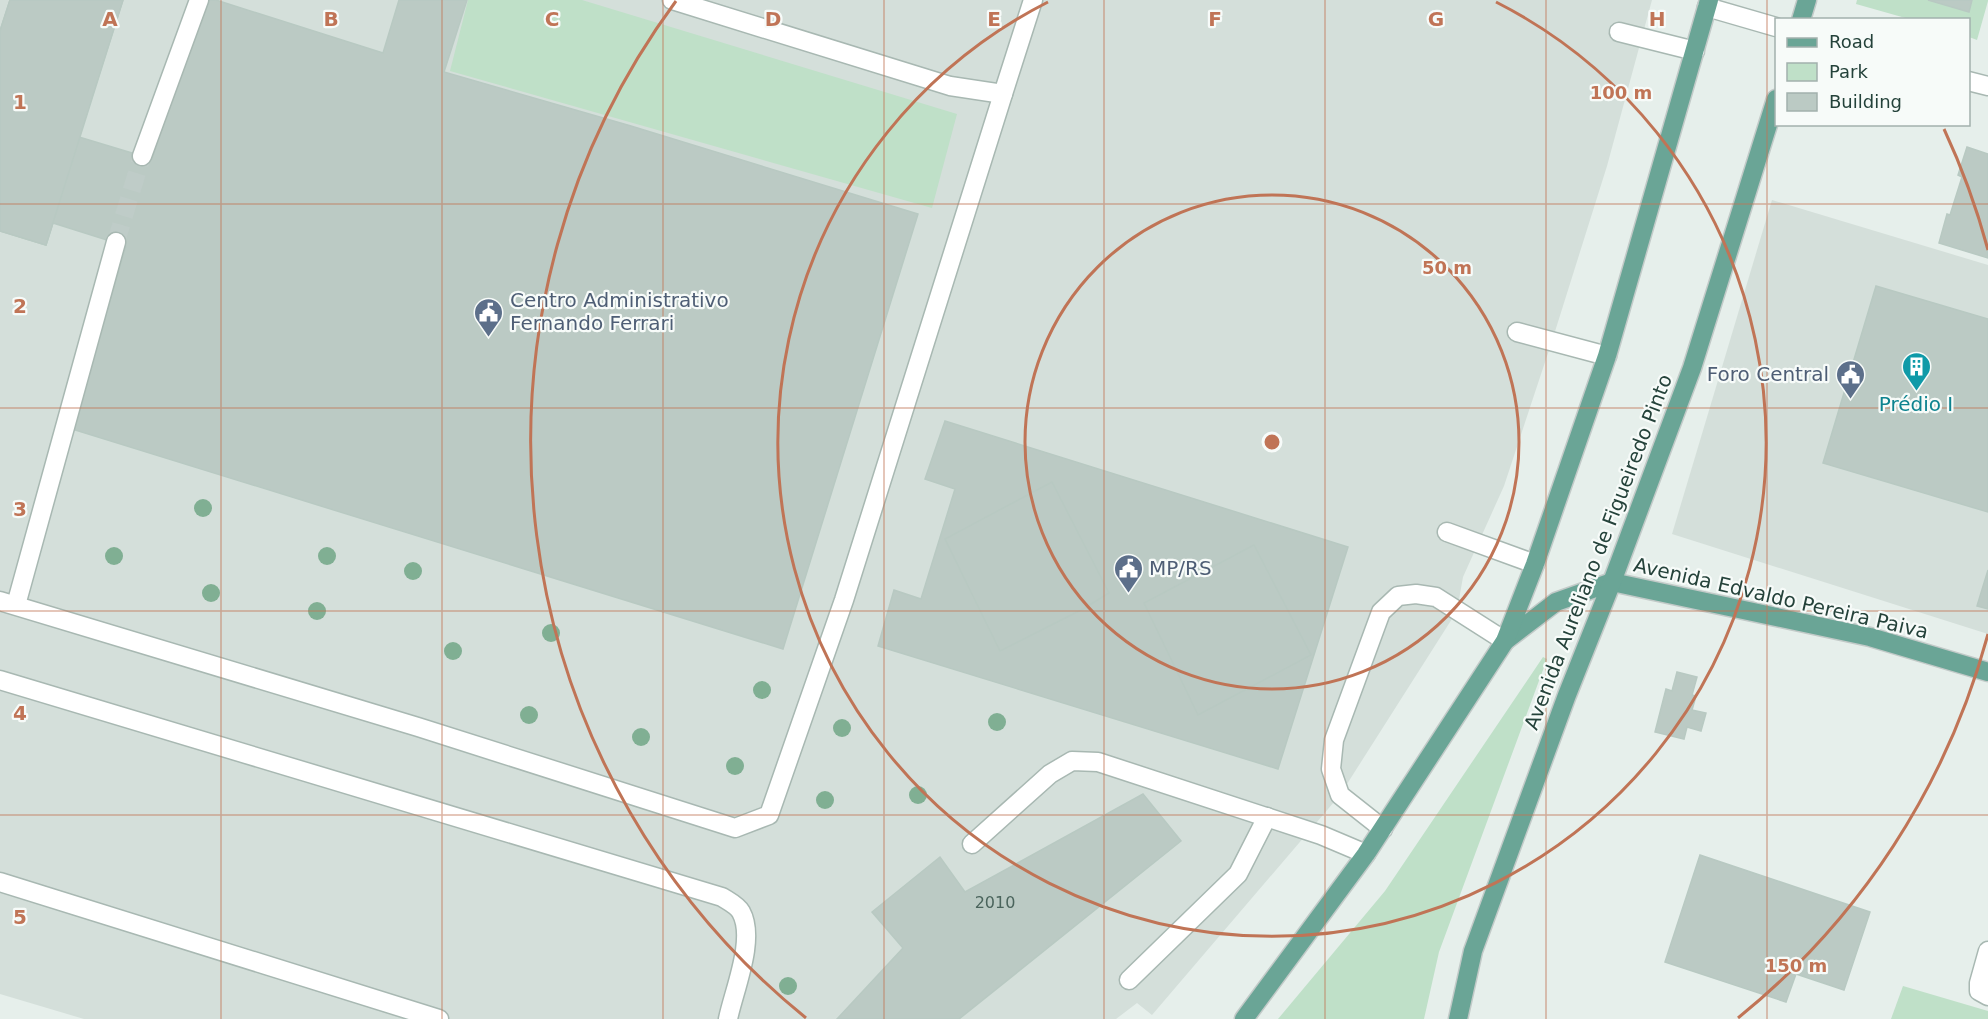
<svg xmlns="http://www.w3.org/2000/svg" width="1988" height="1019" font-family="'DejaVu Sans',sans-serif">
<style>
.built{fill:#d4dfda}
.green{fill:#bfe0c8}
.building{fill:#bbcac4;stroke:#b8c9c2;stroke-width:1.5}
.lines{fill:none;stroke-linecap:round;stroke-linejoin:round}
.minor-tunnel{stroke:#bfccc8;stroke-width:18;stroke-dasharray:18 9;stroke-linecap:butt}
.minor-casing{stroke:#a8b8b2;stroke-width:21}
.major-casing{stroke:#c2cac8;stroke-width:21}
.minor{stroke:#fff;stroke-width:18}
.major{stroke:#6aa596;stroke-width:18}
.tree{fill:#80af93}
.grid{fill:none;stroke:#c07456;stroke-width:1.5;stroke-opacity:0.55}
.ring{fill:none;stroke:#c07456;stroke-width:3}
.labels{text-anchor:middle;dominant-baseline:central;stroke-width:4.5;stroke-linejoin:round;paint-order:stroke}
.number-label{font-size:16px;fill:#4a645c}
.service-label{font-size:20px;fill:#4e5e75;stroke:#f7fbf9;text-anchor:start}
.culture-label{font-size:20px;fill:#0d838f;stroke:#f7fbf9}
.street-label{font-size:20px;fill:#24423a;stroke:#f7fbf9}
.grid-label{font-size:20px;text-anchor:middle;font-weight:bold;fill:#c07456;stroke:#f7fbf9;stroke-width:4.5;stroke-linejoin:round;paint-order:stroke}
.centre{fill:#c07456;stroke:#f7fbf9;stroke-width:3}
.ring-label{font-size:18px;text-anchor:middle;font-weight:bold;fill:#c07456;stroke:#f7fbf9;stroke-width:4.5;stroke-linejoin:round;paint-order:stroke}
</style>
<rect width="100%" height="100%" fill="#e6efeb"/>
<g class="built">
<path d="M 0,0 L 1652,0 L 1607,166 L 1552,341 L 1504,486 L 1463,577 L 1457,611 L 1340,795 L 1152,1015 L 1137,1003 L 1116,1019 L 84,1019 L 0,994 Z"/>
<path d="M 1772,200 L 1988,265 L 1988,634 L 1672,534 Z"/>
</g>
<g class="green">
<path d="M 468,0 L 582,0 L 957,114 L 932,208 L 450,71 Z"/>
<path d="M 1857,0 L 1988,0 L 1988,1 L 1977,40 L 1969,37 L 1968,20 L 1909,19 L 1856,4 Z"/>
<path d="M 1543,657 L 1547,659 L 1439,952 L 1424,1019 L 1278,1019 L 1385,891 Z"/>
<path d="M 1903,986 L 1988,1011 L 1988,1019 L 1891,1019 Z"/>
</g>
<g class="building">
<path d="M 10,0 L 123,0 L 79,137 L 152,159 L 205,0 L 216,0 L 383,53 L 399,0 L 467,0 L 444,72 L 631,126 L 918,214 L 783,649 L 72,429 L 126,246 L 53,223 L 46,245 L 0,231 L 0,31 Z"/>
<path d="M 10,0 L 123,0 L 46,245 L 0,231 L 0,31 Z"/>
<path d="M 1928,0 L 1972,0 L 1969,12 Z"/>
<path d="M 1967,147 L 1988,154 L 1988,258 L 1939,243 L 1947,214 L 1950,215 L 1962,177 L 1958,175 Z"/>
<path d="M 1876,286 L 1988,319 L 1988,512 L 1823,463 Z"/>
<path d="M 945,421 L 1348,547 L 1278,769 L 878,646 L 894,590 L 921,599 L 955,489 L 925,479 Z"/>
<path d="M 1052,482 L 1109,593 L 1083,609 L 1000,651 L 945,539 Z"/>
<path d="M 1254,545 L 1311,655 L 1198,715 L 1144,603 Z"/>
<path d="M 1988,570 L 1988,609 L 1977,606 Z"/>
<path d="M 1677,672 L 1697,677 L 1692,695 L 1696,696 L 1692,710 L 1706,713 L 1701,731 L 1687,727 L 1684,739 L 1655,732 L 1666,689 L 1672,691 Z"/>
<path d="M 1143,794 L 1181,841 L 959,1019 L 837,1019 L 903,948 L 872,912 L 940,857 L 965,892 Z"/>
<path d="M 1700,855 L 1870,912 L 1844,990 L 1796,974 L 1786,1002 L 1665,962 Z"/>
</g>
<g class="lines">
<path class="minor-tunnel" d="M 116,242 L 142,156"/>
<defs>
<g id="minor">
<path d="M 1707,7 L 1776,27"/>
<path d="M 1619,32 L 1695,51"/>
<path d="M 1968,81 L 1988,86"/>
<path d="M 1003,94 L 1033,0"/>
<path d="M 142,156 L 199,0"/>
<path d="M 1517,332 L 1607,356"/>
<path d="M 1447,532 L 1535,564"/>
<path d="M 0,601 L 418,727 L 735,828 L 769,815 L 844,600 L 1003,94 L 950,86 L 672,0"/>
<path d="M 16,605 L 116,242"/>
<path d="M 0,680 L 722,897 C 728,901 737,905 741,912 C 756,939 734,990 728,1019"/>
<path d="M 1383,829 L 1340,795 L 1331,769 L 1334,740 L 1381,612 L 1398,596 L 1416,594 L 1436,597 L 1505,641"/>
<path d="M 972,844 L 1050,774 L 1072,761 L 1098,762 L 1321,835 L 1366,854"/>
<path d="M 0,882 L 439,1019"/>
<path d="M 1988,951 L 1979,983 L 1979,991 L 1988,996"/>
<path d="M 1129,980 L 1238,874 L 1267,817"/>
</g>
<g id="major">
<path d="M 1801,20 L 1807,0"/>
<path d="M 1505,641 L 1556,602 L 1612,582 L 1870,637 L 1988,672"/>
<path d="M 1244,1019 L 1366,854 L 1505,641 L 1535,564 L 1607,356 L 1709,0"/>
<path d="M 1458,1019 L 1473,951 L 1567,695 L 1612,582 L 1692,368 L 1776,99"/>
</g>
</defs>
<use href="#minor" class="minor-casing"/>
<use href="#major" class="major-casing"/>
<use href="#minor" class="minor"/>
<use href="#major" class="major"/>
</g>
<g class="tree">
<circle cx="203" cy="508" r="9"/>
<circle cx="114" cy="556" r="9"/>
<circle cx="327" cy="556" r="9"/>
<circle cx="413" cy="571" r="9"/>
<circle cx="211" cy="593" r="9"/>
<circle cx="317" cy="611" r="9"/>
<circle cx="551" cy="633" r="9"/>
<circle cx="453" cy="651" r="9"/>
<circle cx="762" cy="690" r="9"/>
<circle cx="529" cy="715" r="9"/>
<circle cx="997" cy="722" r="9"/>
<circle cx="842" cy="728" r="9"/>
<circle cx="641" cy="737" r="9"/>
<circle cx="735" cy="766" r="9"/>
<circle cx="918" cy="795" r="9"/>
<circle cx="825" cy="800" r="9"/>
<circle cx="788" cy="986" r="9"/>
</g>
<path class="grid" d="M 221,0 L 221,1019M 442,0 L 442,1019M 663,0 L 663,1019M 884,0 L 884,1019M 1104,0 L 1104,1019M 1325,0 L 1325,1019M 1546,0 L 1546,1019M 1767,0 L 1767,1019M 0,204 L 1988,204M 0,408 L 1988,408M 0,611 L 1988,611M 0,815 L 1988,815"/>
<g class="ring">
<circle cx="1272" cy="442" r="247"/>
<path d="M1496 2A494 494 0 1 1 1048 2"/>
<path d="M1988 634A741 741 0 0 1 1738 1018M806 1018A741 741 0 0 1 676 1M1944 129A741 741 0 0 1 1988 250"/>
</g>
<defs>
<symbol id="civic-pin" viewBox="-11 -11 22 30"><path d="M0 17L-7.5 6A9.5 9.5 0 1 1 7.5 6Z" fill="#5c6f8a" stroke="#f7fbf9"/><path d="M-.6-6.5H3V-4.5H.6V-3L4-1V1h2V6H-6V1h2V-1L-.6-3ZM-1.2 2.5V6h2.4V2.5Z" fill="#fff"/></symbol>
<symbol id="building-pin" viewBox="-11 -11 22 30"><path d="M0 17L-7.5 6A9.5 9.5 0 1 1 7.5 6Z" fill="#0f9aa8" stroke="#f7fbf9"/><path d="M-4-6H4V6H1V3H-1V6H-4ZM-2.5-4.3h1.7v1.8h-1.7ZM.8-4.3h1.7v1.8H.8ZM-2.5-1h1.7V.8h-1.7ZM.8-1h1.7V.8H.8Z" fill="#fff"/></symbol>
</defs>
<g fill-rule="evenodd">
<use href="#civic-pin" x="472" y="296" width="33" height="45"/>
<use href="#building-pin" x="1900" y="350" width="33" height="45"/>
<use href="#civic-pin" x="1834" y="358" width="33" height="45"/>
<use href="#civic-pin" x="1112" y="552" width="33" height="45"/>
</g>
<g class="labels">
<g class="number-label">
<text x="995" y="902">2010</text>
</g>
<g class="service-label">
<text x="510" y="300">Centro Administrativo<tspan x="510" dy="23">Fernando Ferrari</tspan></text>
<text x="1829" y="374" text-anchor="end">Foro Central</text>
<text x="1149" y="568">MP/RS</text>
</g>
<g class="culture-label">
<text x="1916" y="404">Prédio I</text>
</g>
<g class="street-label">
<text transform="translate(1598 552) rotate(-69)">Avenida Aureliano de Figueiredo Pinto</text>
<text transform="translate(1781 598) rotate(13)">Avenida Edvaldo Pereira Paiva</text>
</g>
</g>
<g class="grid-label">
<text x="110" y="26">A</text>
<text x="331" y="26">B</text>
<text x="552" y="26">C</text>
<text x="773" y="26">D</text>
<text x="994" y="26">E</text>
<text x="1215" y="26">F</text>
<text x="1436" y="26">G</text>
<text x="1657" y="26">H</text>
<text x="20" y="109">1</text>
<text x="20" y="313">2</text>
<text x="20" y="516">3</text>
<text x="20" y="720">4</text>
<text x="20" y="924">5</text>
</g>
<circle cx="1272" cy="442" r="9" class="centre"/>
<g class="ring-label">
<text x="1621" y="99">100 m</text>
<text x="1447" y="274">50 m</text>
<text x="1796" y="972">150 m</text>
</g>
<rect x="1775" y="18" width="195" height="108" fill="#f7fbf9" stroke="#a3b1ad" stroke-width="1.5"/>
<rect x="1787" y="38" width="30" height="9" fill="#6aa596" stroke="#a3b1ad" stroke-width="1.5"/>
<text x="1829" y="48" font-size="18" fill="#24423a">Road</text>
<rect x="1787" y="63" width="30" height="18" fill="#bfe0c8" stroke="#a3b1ad" stroke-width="1.5"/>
<text x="1829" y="78" font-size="18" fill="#24423a">Park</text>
<rect x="1787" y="93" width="30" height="18" fill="#bbcac4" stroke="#a3b1ad" stroke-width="1.5"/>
<text x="1829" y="108" font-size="18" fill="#24423a">Building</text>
</svg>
